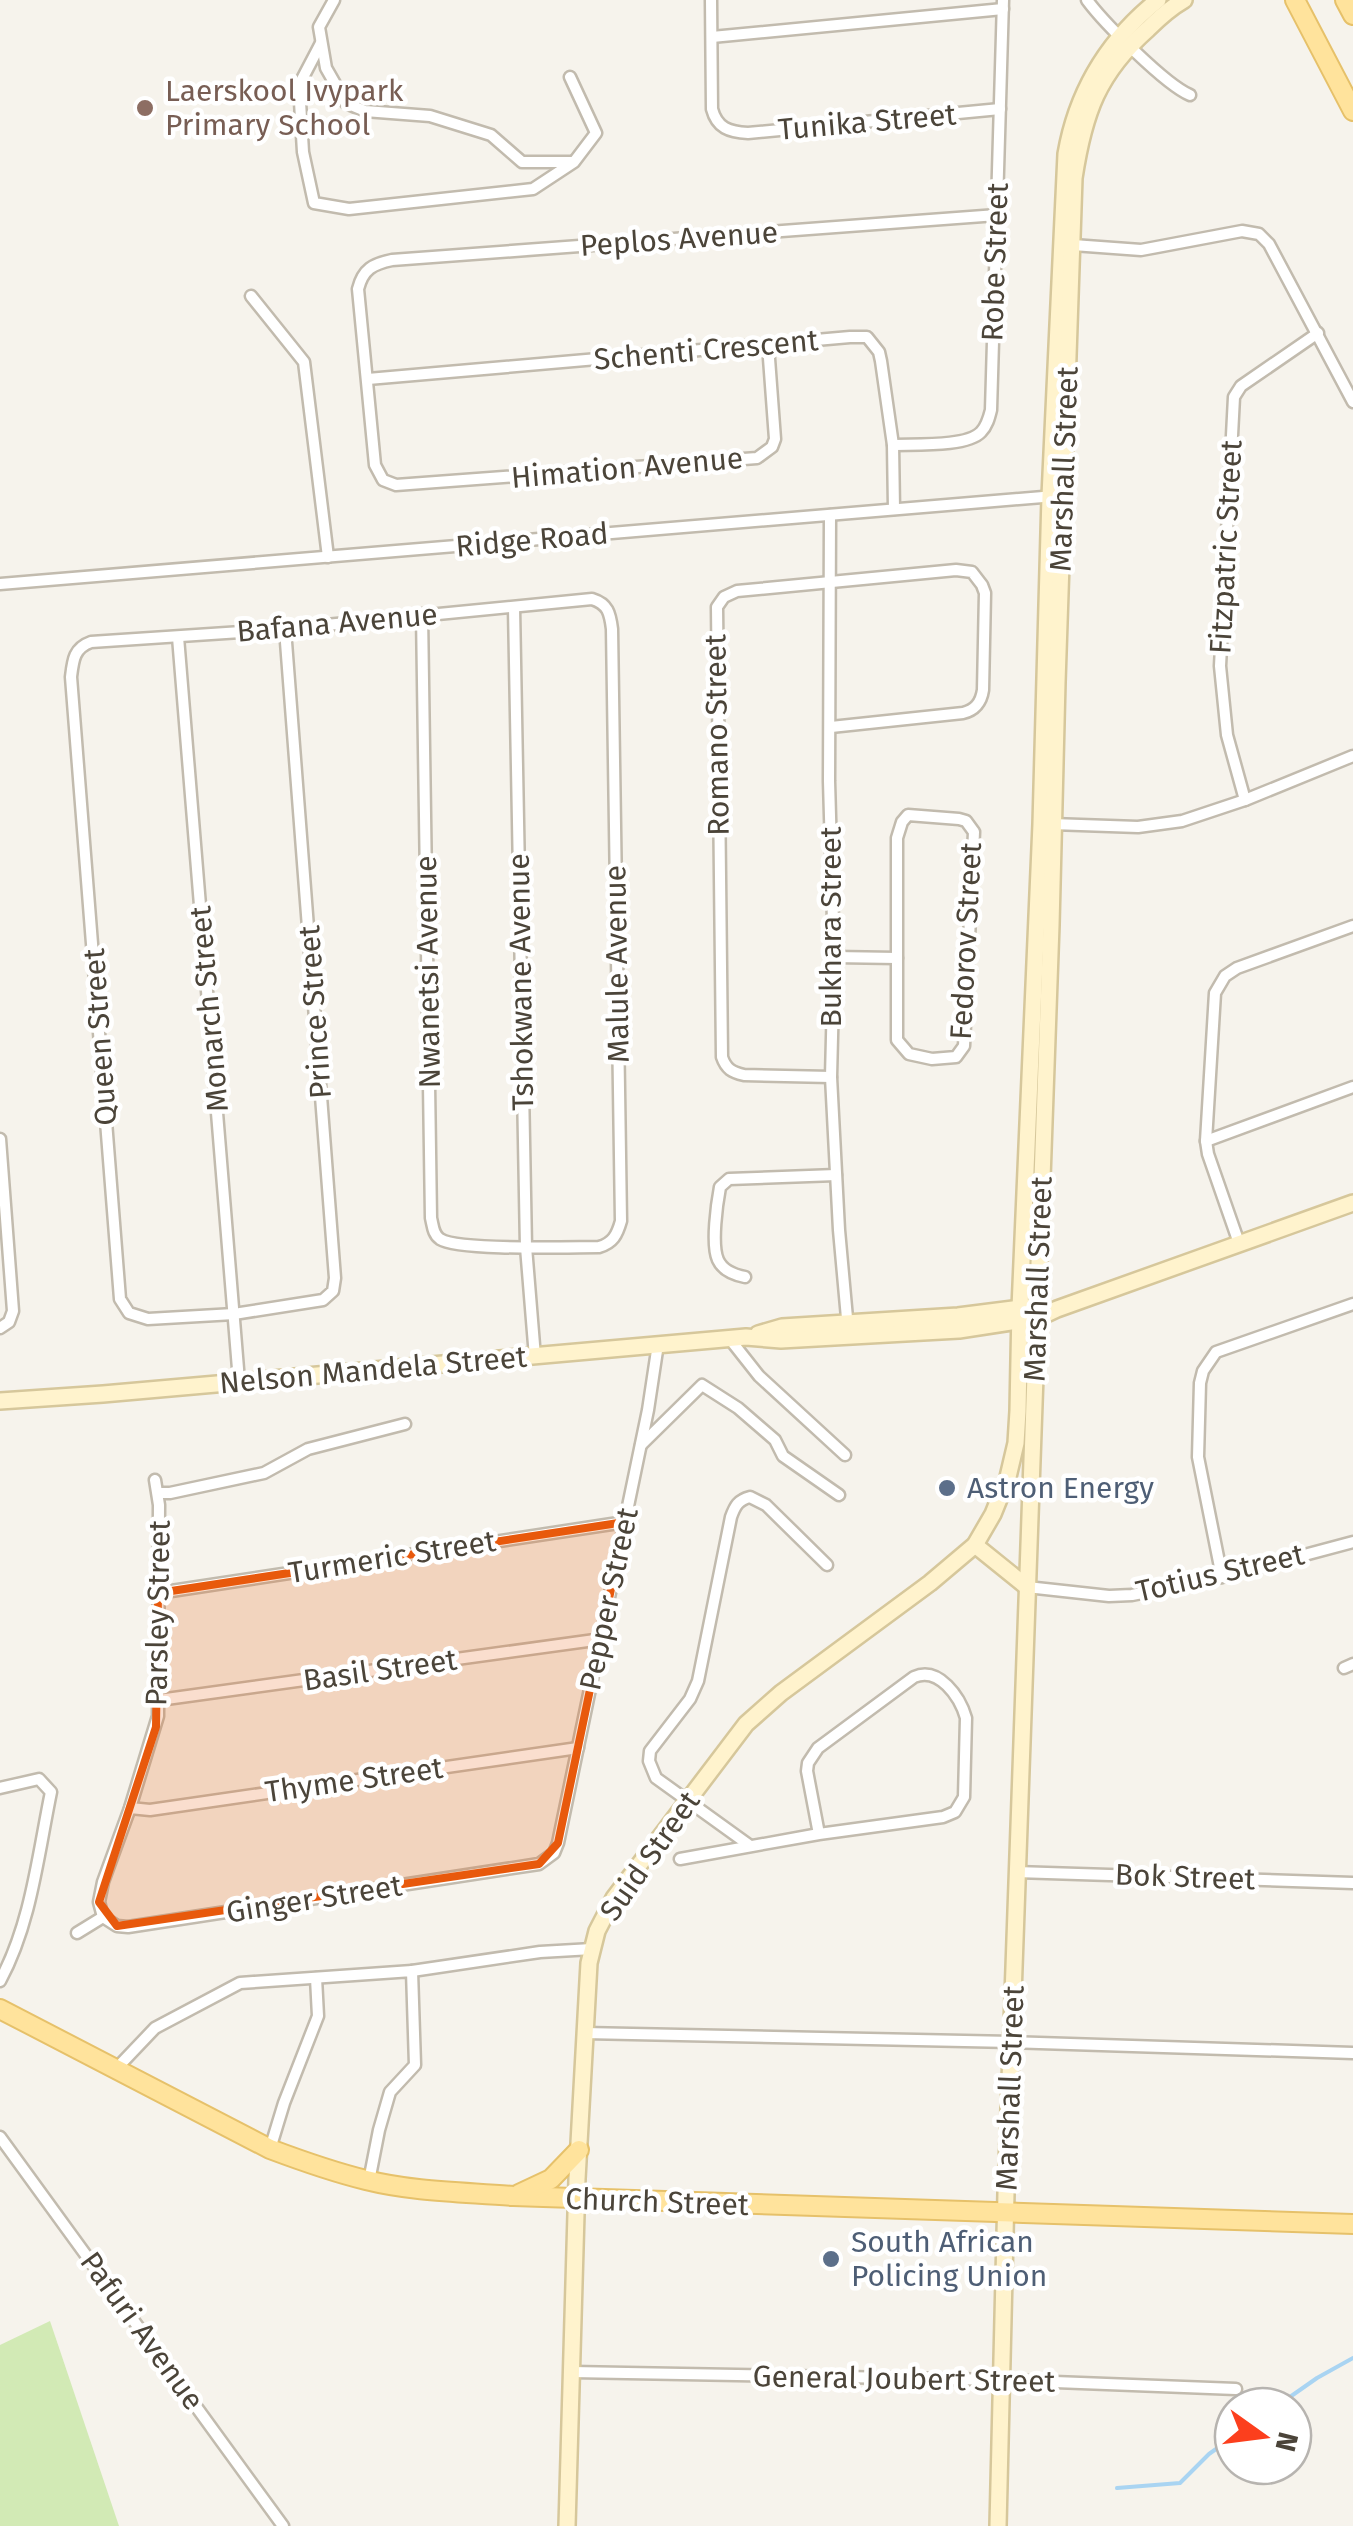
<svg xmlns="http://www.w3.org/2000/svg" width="1353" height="2526" font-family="'Fira Sans',sans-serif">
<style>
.green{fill:#d2eab5}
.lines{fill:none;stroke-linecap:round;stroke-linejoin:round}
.stream{stroke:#a9d4f2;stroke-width:4}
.street-casing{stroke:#c2bbae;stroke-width:15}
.secondary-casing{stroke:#d6c79b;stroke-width:20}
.primary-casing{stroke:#e6c16a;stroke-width:22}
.street{stroke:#fff;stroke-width:10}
.secondary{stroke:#fff3cd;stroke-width:15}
.primary{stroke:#ffe39c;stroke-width:18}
.marked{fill:#e8590c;fill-opacity:0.2;stroke:#e8590c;stroke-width:8;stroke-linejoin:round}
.education-dot{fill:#8d6e63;stroke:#fff;stroke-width:4}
.service-dot{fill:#5c6f8a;stroke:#fff;stroke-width:4}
.labels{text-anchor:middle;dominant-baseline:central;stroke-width:9;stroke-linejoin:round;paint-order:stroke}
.education-label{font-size:30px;fill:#785e54;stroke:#fff;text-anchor:start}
.street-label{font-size:30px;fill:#4b4439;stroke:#fff}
.service-label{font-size:30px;fill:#4e5e75;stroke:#fff;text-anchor:start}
</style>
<rect width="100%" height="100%" fill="#f6f3ec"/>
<path class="green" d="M 50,2321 L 119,2526 L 0,2526 L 0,2345 Z"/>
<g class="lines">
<g class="stream">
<path d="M 1277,2406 L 1317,2378 L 1353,2358"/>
<path d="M 1117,2488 L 1180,2483 L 1209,2454 L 1233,2437"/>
</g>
<defs>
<g id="street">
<path d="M 334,0 L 319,27 L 326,68 L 346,103 L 365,111 L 430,116 L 491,135 L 522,162 L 572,162"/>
<path d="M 711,0 L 712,109 C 717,128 729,132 748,133 L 1000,109"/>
<path d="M 1087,0 C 1104,23 1166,85 1190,95"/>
<path d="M 712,37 L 1003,9"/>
<path d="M 321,43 L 299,85 L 303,152 L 314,203 L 349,209 L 533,189 L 574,162 L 596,133 L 570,77"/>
<path d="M 1073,245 L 1141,250 L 1242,231 L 1259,234 L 1269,244 L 1353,402"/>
<path d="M 251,296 L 304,362 L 328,557"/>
<path d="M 768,345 L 775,439 L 772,447 L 757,458 L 396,485 L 383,480 L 375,465 L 358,289 C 363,269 373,264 392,260 L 997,215"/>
<path d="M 368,379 L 850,337 L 867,337 L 879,352 L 881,361 L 893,445 L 894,509"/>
<path d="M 893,445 C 915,444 967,447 981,432 C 987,426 989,418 991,410 L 1003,0"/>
<path d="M 830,515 L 829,781 L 834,957 L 831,1077 L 839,1230 L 848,1329"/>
<path d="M 0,584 L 1055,496"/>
<path d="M 514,608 L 526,1247 L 535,1357"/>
<path d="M 285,629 L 335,1278 L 333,1291 L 323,1300 L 234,1314 L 148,1319 L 129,1313 L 120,1299 L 71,677 C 73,660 74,648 91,642 L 285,629 L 592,599 C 608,604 610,613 612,629 L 621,1221 C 617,1235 613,1243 599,1247 C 571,1247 458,1251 440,1239 C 433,1234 433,1226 431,1218 L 422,614"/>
<path d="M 178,637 L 239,1381"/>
<path d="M 831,727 L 963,713 C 975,710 981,703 983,690 L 985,593 L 982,585 L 972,572 L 956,570 L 737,591 L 724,597 L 717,607 L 722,1057 C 726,1069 732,1072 744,1075 L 831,1077"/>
<path d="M 1245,800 L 1227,735 L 1220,666 L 1234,397 L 1241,386 L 1318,333"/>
<path d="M 908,815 L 959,819 L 966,821 L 974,832 L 964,1046 L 956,1057 L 932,1059 L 909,1054 L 897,1040 L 897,838 L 902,822 Z"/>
<path d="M 1052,824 L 1138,827 L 1182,821 L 1245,800 L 1353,756"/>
<path d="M 834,957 L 897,958"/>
<path d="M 0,1139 L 13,1311 L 9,1322 L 0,1328"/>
<path d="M 1206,1141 L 1353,1087"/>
<path d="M 1239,1243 L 1208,1154 L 1206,1141 L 1215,993 L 1225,976 L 1237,968 L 1353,926"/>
<path d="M 745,1277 C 735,1275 723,1271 718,1260 C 711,1245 717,1203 720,1187 L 729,1179 L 836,1175"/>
<path d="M 729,1338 L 759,1376 L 845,1455"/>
<path d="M 641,1445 L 702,1385 L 738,1408 L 775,1440 L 783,1456 L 839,1495"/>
<path d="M 158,1493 L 170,1493 L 264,1473 L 308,1449 L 405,1424"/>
<path d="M 1222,1577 L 1198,1457 L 1200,1383 L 1203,1371 L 1216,1352 L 1353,1304"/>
<path d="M 1027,1587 L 1109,1596 L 1132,1595 L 1222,1577 L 1353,1542"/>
<path d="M 158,1593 L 625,1522"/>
<path d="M 1344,1668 L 1353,1664"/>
<path d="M 159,1700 L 602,1639"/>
<path d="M 0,1788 L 39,1779 L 51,1792 C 38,1855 31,1924 0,1981"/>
<path d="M 130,1808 L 150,1810 L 578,1748"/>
<path d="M 749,1845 L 656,1778 L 649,1761 L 650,1751 L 690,1699 L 698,1681 L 731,1517 C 735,1506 738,1500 750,1497 L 766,1505 L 827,1565"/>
<path d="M 680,1859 L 819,1834 L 943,1817 L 955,1812 L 964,1797 L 966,1718 C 960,1697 939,1666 914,1677 L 818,1748 L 808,1763 L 807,1771 L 819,1834"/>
<path d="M 1016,1872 L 1353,1883"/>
<path d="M 103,1917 L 117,1926 L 128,1927 L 539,1864 L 554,1853 L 558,1843 L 648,1410 L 658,1344"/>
<path d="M 103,1917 L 99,1902 L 103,1882 L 130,1808 L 158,1716 L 159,1505 L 155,1480"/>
<path d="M 77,1933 L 103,1917"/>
<path d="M 412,1971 L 540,1952 L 592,1949"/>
<path d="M 584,2033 L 1012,2042 L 1353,2053"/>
<path d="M 116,2069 L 155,2028 L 240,1983 L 412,1971 L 415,2065 L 390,2092 L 379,2130 L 369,2181"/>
<path d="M 0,2137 L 283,2526"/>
<path d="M 270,2149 L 284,2103 L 318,2016 L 316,1978"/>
<path d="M 572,2372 L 1003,2380 L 1236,2389"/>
</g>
<g id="secondary">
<path d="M 758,1334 L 782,1327 L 958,1316 L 1029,1307"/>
<path d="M 0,1401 L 103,1394 L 746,1337 L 781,1340 L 959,1330 L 1038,1318 L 1057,1309 L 1353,1203"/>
<path d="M 975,1545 L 1027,1587"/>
<path d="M 567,2526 L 577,2179 L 589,1963 L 597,1931 L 614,1898 L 746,1724 L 781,1693 L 930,1583 L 975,1545 L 993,1514 L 1008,1477 L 1016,1443 L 1018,1411 L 1020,1308 L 1041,824 L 1050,496 L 1066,154 C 1077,91 1108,40 1158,0"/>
<path d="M 998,2526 L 1006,2193 L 1051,925 L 1057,682 L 1074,178 C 1084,113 1098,73 1148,29 C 1159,18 1170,8 1184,0"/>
</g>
<g id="primary">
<path d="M 1295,0 L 1353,111"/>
<path d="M 1345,0 L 1353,15"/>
<path d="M 0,2009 L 270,2149 C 302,2161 333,2172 366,2180 C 414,2192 465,2192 513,2196 L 1353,2224"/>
<path d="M 519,2194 L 551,2179 L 579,2150"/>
</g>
</defs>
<use href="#street" class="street-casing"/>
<use href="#secondary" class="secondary-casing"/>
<use href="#primary" class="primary-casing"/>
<use href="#street" class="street"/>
<use href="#secondary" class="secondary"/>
<use href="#primary" class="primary"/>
</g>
<path class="marked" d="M 625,1522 L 558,1843 L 539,1864 L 117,1926 L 99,1902 L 156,1727 L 158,1593 Z"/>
<circle class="education-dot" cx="145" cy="108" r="10"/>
<g class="service-dot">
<circle cx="947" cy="1488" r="10"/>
<circle cx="831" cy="2259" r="10"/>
</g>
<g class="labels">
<g class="education-label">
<text x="165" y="91">Laerskool Ivypark<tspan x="165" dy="34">Primary School</tspan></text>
</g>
<g class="street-label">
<text transform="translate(867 122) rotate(-5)">Tunika Street</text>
<text transform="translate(679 239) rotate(-4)">Peplos Avenue</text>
<text transform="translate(995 262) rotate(-88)">Robe Street</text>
<text transform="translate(706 350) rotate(-5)">Schenti Crescent</text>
<text transform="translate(627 468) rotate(-5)">Himation Avenue</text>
<text transform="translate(1064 469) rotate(-88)">Marshall Street</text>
<text transform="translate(532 540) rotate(-5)">Ridge Road</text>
<text transform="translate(1226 547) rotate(-87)">Fitzpatric Street</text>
<text transform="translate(337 623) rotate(-5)">Bafana Avenue</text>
<text transform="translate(717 735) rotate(-91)">Romano Street</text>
<text transform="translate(831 927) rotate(-90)">Bukhara Street</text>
<text transform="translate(966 941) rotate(-87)">Fedorov Street</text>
<text transform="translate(617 964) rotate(-91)">Malule Avenue</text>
<text transform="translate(428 972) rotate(-91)">Nwanetsi Avenue</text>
<text transform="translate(521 982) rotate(-91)">Tshokwane Avenue</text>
<text transform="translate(209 1009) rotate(-95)">Monarch Street</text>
<text transform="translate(315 1012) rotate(-94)">Prince Street</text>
<text transform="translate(100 1037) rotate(-94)">Queen Street</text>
<text transform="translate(1038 1279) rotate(-88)">Marshall Street</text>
<text transform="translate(373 1370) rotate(-5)">Nelson Mandela Street</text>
<text transform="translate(392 1557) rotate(-9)">Turmeric Street</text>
<text transform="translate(1220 1573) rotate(-13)">Totius Street</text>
<text transform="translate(609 1599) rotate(-78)">Pepper Street</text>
<text transform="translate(158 1613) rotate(-89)">Parsley Street</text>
<text transform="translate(380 1670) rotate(-8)">Basil Street</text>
<text transform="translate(354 1780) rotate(-8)">Thyme Street</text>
<text transform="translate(650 1856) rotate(-55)">Suid Street</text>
<text transform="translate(1185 1877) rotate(2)">Bok Street</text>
<text transform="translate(314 1899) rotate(-9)">Ginger Street</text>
<text transform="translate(1010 2088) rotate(-88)">Marshall Street</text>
<text transform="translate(657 2202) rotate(2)">Church Street</text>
<text transform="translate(142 2331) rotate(54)">Pafuri Avenue</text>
<text transform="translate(904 2379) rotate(1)">General Joubert Street</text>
</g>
<g class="service-label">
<text x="967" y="1488">Astron Energy</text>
<text x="851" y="2242">South African<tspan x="851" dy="34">Policing Union</tspan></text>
</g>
</g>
<g transform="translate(1263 2436) rotate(104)"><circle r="48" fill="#ffffff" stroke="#b7b4b0" stroke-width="2.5"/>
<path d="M0-8L18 38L0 25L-18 38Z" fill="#fc3f1d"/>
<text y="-15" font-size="28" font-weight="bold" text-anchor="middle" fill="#4b4439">N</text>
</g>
</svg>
